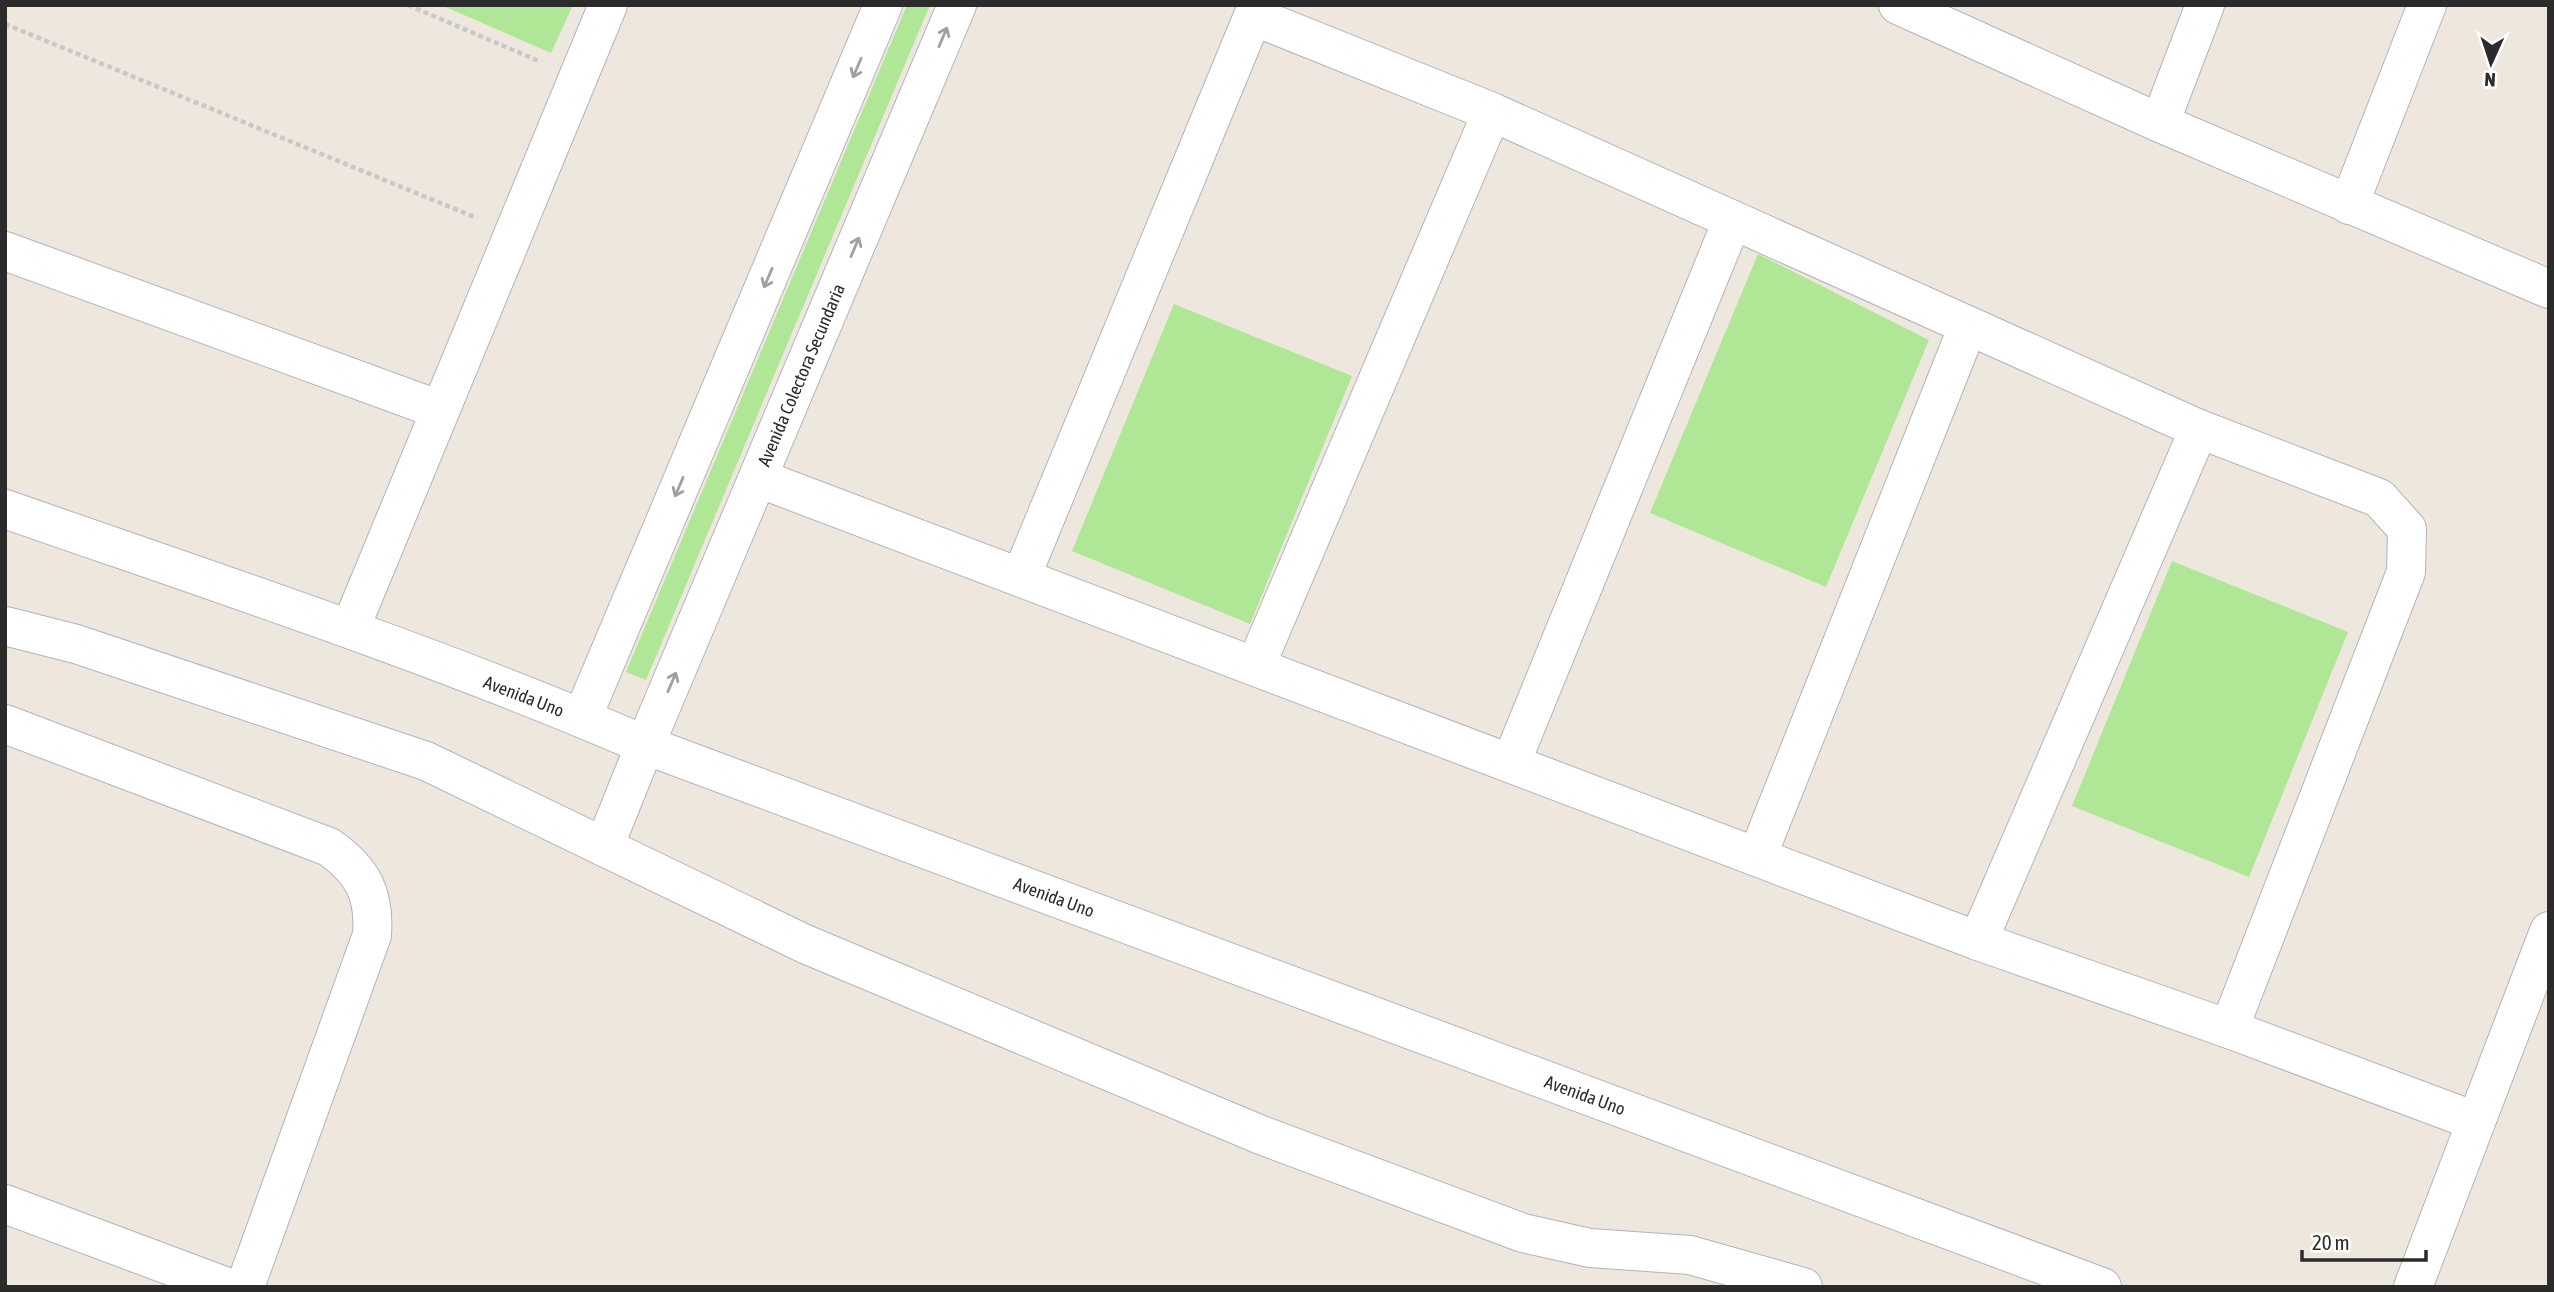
<svg xmlns="http://www.w3.org/2000/svg" width="2554" height="1292" font-family="'Asap Condensed',sans-serif">
<style>
.green{fill:#b0e797}
.lines{fill:none;stroke-linecap:round;stroke-linejoin:round}
.street-casing{stroke:#b1b3c0;stroke-width:40}
.secondary-casing{stroke:#b1b3c0;stroke-width:40}
.path{stroke:#c8c8c8;stroke-width:4.5;stroke-dasharray:5 3.5;stroke-linecap:butt}
.street{stroke:#fff;stroke-width:38}
.secondary{stroke:#fff;stroke-width:38}
.oneway{stroke:#a0a0a0}
.labels{text-anchor:middle;dominant-baseline:central;stroke-width:6;stroke-linejoin:round;paint-order:stroke}
.street-label{font-size:18px;fill:#2b2b2b;stroke:#fff}
</style>
<rect width="100%" height="100%" fill="#eee7dd"/>
<g class="green">
<path d="M 441,5 L 573,5 L 551,53 Z"/>
<path d="M 907,5 L 930,5 L 646,680 L 626,672 Z"/>
<path d="M 1758,254 L 1929,340 L 1826,587 L 1650,513 Z"/>
<path d="M 1174,304 L 1352,376 L 1250,624 L 1072,551 Z"/>
<path d="M 2172,561 L 2348,632 L 2249,877 L 2072,806 Z"/>
</g>
<g class="lines">
<defs>
<g id="street">
<path d="M 1898,5 L 2160,123 L 2549,289"/>
<path d="M 1492,112 L 2199,429 L 2379,498 L 2407,529 L 2406,572 L 2229,1029"/>
<path d="M 2160,123 L 2205,5"/>
<path d="M 2349,205 L 2427,5"/>
<path d="M 5,251 L 440,410"/>
<path d="M 758,478 L 1978,941 L 2229,1029 L 2475,1121"/>
<path d="M 5,509 C 220,584 437,655 645,745 L 2102,1287"/>
<path d="M 1021,577 L 1253,16 L 1492,112 L 1256,665"/>
<path d="M 5,626 L 76,644 L 426,761 L 805,944 L 1261,1135 L 1523,1233 L 1590,1248 L 1690,1255 L 1803,1287"/>
<path d="M 350,629 L 608,5"/>
<path d="M 5,724 L 329,847 C 363,871 375,894 372,935 L 245,1287"/>
<path d="M 1511,763 L 1732,221"/>
<path d="M 604,847 L 645,745"/>
<path d="M 1757,857 L 1968,326"/>
<path d="M 1978,941 L 2199,429"/>
<path d="M 5,1204 L 227,1287"/>
<path d="M 2413,1287 L 2549,931"/>
</g>
<g id="secondary">
<path d="M 582,718 L 883,5"/>
<path d="M 645,745 L 957,5"/>
</g>
</defs>
<use href="#street" class="street-casing"/>
<use href="#secondary" class="secondary-casing"/>
<g class="path">
<path d="M 408,5 L 541,62"/>
<path d="M 5,24 L 477,218"/>
</g>
<use href="#street" class="street"/>
<use href="#secondary" class="secondary"/>
</g>
<defs><path id="oneway-shaft" d="M-6 0H5M1.5-3L5.5 0L1.5 3" fill="none" stroke-width="1.6" stroke-linecap="round" stroke-linejoin="round" transform="scale(1.75)"/></defs>
<g class="oneway">
<use href="#oneway-shaft" transform="translate(943 37) rotate(-67)"/>
<use href="#oneway-shaft" transform="translate(857 68) rotate(113)"/>
<use href="#oneway-shaft" transform="translate(855 247) rotate(-67)"/>
<use href="#oneway-shaft" transform="translate(768 278) rotate(113)"/>
<use href="#oneway-shaft" transform="translate(679 487) rotate(113)"/>
<use href="#oneway-shaft" transform="translate(672 682) rotate(-67)"/>
</g>
<g class="labels">
<g class="street-label">
<text transform="translate(801 375) rotate(-67)">Avenida Colectora Secundaria</text>
<text transform="translate(524 696) rotate(21)">Avenida Uno</text>
<text transform="translate(1054 897) rotate(20)">Avenida Uno</text>
<text transform="translate(1585 1095) rotate(20)">Avenida Uno</text>
</g>
</g>
<rect width="2554" height="1292" fill="none" stroke="#2b2b2b" stroke-width="14"/>
<g transform="translate(2491 63) rotate(183)" stroke="#ffffff" stroke-width="5" paint-order="stroke">
<path d="M0-5L12 26L0 18L-12 26Z" fill="#2b2b2b"/>
<text y="-10" font-size="19" font-weight="bold" text-anchor="middle" fill="#2b2b2b">N</text>
</g>
<path d="M2302 1250v10h124v-10" fill="none" stroke="#2b2b2b" stroke-width="3.5"/>
<text x="2312" y="1250" font-size="21" fill="#2b2b2b" stroke="#ffffff" stroke-width="5" paint-order="stroke">20 m</text>
</svg>
